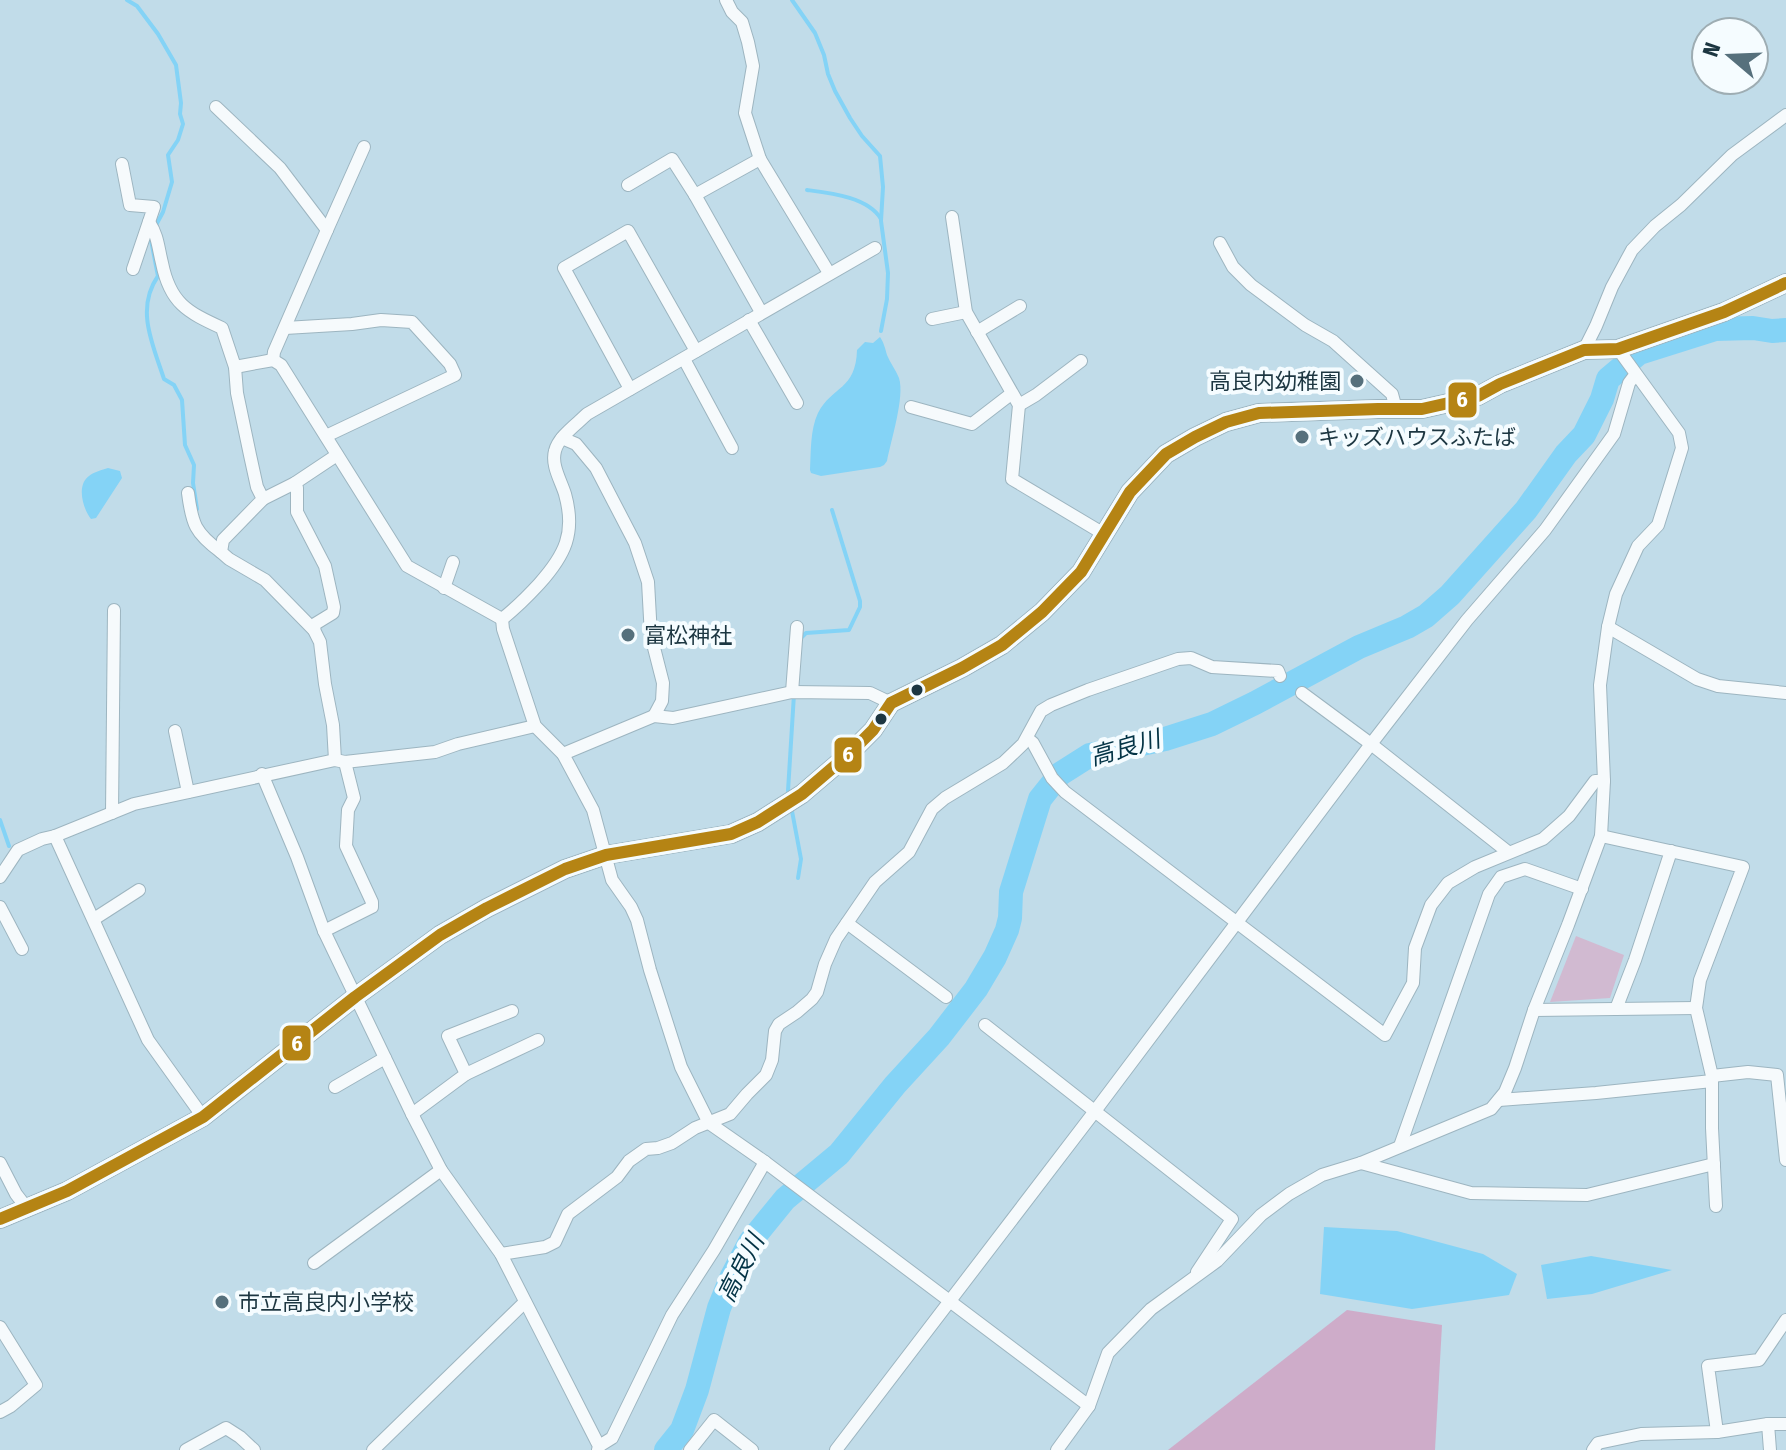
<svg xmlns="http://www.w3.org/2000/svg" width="1786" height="1450" font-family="'Fira Sans Condensed','Noto Sans JP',sans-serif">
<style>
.green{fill:#d1bad1}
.forest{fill:#ceacc9}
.water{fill:#84d3f6}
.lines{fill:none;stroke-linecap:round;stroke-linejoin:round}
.stream{stroke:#84d3f6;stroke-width:4}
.river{stroke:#84d3f6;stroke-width:24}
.street-casing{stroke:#9db5c0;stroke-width:14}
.secondary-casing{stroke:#9db5c0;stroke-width:20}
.street{stroke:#f6fafc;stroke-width:12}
.secondary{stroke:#f6fafc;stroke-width:18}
.bus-1-casing{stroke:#f5fcff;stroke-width:18}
.bus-1{stroke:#b58414;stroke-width:12}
.poi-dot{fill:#56707c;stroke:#f5fcff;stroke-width:3}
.bus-dot{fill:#1c3641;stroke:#f5fcff;stroke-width:3}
.labels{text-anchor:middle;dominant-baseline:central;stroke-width:8;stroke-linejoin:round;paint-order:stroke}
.poi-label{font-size:22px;fill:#1c3641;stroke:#f5fcff;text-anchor:start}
.water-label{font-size:24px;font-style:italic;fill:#033345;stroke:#f5fcff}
.line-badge{stroke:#f5fcff;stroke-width:3}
.badge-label{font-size:22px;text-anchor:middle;font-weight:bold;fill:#fff}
</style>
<rect width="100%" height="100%" fill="#c1dce9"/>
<path class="green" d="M 1576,936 L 1624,955 L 1610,998 L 1550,1002 Z"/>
<path class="forest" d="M 1347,1310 L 1442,1325 L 1435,1450 L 1168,1450 Z"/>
<g class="water">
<path d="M 880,337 C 884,343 885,348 887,355 C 890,363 896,370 899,378 C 905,397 891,440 887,461 L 884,465 L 880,467 L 821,476 L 811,473 L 810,470 C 811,452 810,430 818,413 C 832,386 856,390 857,350 L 865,342 L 873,343 Z"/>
<path d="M 108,468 L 120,471 L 122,478 L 96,518 L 91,519 C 83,509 76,485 89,476 C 94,472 102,470 108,468 Z"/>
<path d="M 1324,1227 L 1397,1231 L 1483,1254 L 1517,1274 L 1509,1295 L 1412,1309 L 1320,1294 Z"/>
<path d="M 1591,1256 L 1672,1270 L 1592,1294 L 1547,1299 L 1541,1265 Z"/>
</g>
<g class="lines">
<g class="stream">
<path d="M 127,0 L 137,6 L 158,34 L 176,65 L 181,103 L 180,114 L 183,124 L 178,140 L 168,155 L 172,182 L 163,212 L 155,227"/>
<path d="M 792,0 L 815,33 L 824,55 L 828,74 L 835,91 L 850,118 L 862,136 L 880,156 L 883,187 L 881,221 L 888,273 L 887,299 L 881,331"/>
<path d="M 807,190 C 830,193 868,197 881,219"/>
<path d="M 150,235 L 158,276 C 135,309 153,345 164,379 L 174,385 L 182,400 L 185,445 L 194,465 L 193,483 L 197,509"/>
<path d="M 801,638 L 806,633 L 849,630 L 860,607 L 860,601 L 832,510"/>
<path d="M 788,791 L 794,694"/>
<path d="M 792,811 L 801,859 L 798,878"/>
<path d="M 0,820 L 9,846"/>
</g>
<path class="river" d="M 666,1450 L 682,1430 L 697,1390 L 719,1308 L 732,1276 L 750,1242 L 785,1199 L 839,1154 L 895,1085 L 939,1037 L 976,989 L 995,957 L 1007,930 L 1010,918 L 1011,892 L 1040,799 L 1060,774 L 1090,755 L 1165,739 L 1212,724 L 1255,703 L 1359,647 L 1407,627 L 1426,616 L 1450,595 L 1526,510 L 1566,454 L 1584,435 L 1602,399 L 1608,379 L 1639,353 L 1715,329 L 1753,328 L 1772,331 L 1786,330"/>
<defs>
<g id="street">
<path d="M 726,0 L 732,12 L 742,22 L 748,42 L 753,66 L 745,113 L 760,159 L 829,273"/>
<path d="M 216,107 L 280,168 L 327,230 L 274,352 L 273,360"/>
<path d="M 122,164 L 130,205 L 154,207 L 133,269"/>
<path d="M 628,185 L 672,159 L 695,195 L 761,312"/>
<path d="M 695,195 L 760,159"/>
<path d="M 952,217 L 966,312 L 1019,405 L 1012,479 L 1104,534"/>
<path d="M 149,222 C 158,236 158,247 162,263 C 170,303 187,312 222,328 L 235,367 L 237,393 L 250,455 L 257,487 L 263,499 L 223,540 L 221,552 L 229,559 L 265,580 L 314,630 L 320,642 L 325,684 L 333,725 L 335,760"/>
<path d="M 327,230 L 364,147"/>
<path d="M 1220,243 L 1233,267 L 1251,285 L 1305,325 L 1333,341 L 1392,394 L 1396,409"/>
<path d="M 932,319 L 966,312"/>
<path d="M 749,320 L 797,403"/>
<path d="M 285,328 L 352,324 L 381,320 L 412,322 L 450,364 L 455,375 L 326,436"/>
<path d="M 977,332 L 1020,306"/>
<path d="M 1584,350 L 1596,326 L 1612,287 L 1632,250 L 1655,226 L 1681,205 L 1732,155 L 1786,115"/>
<path d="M 684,359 L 732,448"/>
<path d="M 235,367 L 273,360 L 281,365 L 407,566 L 502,619"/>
<path d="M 630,389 L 564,268 L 628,231 L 696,351"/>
<path d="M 1019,405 L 1036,395 L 1081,361"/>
<path d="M 911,407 L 972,424 L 1011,394"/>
<path d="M 562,438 L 576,444 L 596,468 L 635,543 L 648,582 L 651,636 L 663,683 L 662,701 L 654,716"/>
<path d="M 295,483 L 297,488 L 297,512 L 325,566 L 334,607 L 333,613 L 315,624 L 314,630"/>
<path d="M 188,493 C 192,524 195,533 221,552"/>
<path d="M 263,499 L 295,483 L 337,455"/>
<path d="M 444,588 L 453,562"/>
<path d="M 502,619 L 503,629 L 535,726 L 563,754 L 593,810 L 612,880 L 631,907 L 637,920 L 650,970 L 681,1067 L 709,1123 L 765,1162 L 1089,1406"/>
<path d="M 502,619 C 516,608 527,597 539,584 C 565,555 576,533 565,494 C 561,481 551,465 555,451 C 558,437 577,424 587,414 L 875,248"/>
<path d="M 1608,627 L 1697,679 L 1718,686 L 1786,693"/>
<path d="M 792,692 L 797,627"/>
<path d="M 1302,693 L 1371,744 L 1508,852"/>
<path d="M 175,731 L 188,792"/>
<path d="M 1027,738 L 1033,743 L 1052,778 L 1065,792 L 1385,1035 L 1413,983 L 1415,948 L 1431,905 L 1448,883 L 1475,867 L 1543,839 L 1569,816 L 1595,781 L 1604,781"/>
<path d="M 563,754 L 654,716 L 673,718 L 792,692 L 870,693 L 891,703"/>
<path d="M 262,774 L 297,857 L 324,931 L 412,1114 L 441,1170 L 501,1254 L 599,1446 L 598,1450"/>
<path d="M 112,813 L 114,610"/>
<path d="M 55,836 L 148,1040 L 203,1117"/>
<path d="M 1601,836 L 1743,867 L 1700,980 L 1696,1008 L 1712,1076 L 1712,1128 L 1716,1206"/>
<path d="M 0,877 L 18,850 L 42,839 L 55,836 L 134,804 L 335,760 L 345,762 L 435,752 L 458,744 L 535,726"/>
<path d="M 0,907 L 22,949"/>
<path d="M 94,919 L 139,890"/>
<path d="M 847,923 L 946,997"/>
<path d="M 324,931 L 372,907 L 372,902 L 346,846 L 348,810 L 354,798 L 345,762"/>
<path d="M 1616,1009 L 1635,960 L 1671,851"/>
<path d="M 1534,1010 L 1696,1008"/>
<path d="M 985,1025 L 1232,1219 L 1197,1272"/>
<path d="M 466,1074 L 538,1040"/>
<path d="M 1712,1076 L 1748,1072 L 1777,1075 L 1786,1160"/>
<path d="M 335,1087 L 385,1058"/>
<path d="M 1499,1100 L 1596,1093 L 1712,1081"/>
<path d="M 412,1114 L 466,1074 L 448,1036 L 512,1011"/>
<path d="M 1400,1146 L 1489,894 L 1501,877 L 1525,869 L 1582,889"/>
<path d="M 0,1163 L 16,1194 L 26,1207"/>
<path d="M 1361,1163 L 1471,1193 L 1587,1195 L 1714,1164"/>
<path d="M 501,1254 L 545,1247 L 555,1242 L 568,1214 L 617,1177 L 629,1161 L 646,1149 L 658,1148 L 672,1143 L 695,1128 L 730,1114 L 747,1094 L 766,1075 L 772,1060 L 775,1031 L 779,1024 L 797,1012 L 812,999 L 817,992 L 825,964 L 836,939 L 875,882 L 909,852 L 932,809 L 945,798 L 1003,763 L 1023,744 L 1041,711 L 1051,705 L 1088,690 L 1178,659 L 1191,658 L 1212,667 L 1278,671 L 1280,676"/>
<path d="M 314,1263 L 441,1170"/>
<path d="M 0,1327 L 36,1385 L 11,1406 L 0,1412"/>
<path d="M 1768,1424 L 1770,1450"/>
<path d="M 1717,1432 L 1708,1366 L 1759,1360 L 1786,1320"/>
<path d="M 599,1446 L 612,1438 L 672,1315 L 714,1250 L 765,1162"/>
<path d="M 186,1450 L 226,1428 L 240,1437 L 254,1450"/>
<path d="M 373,1450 L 525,1302"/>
<path d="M 690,1450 L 714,1420 L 752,1450"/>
<path d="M 836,1450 L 1095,1111 L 1371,744 L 1467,620 L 1545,530 L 1614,434 L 1629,383 L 1635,375"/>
<path d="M 1057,1450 L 1089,1406 L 1108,1353 L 1151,1309 L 1217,1261 L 1261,1215 L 1289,1194 L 1322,1175 L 1361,1163 L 1491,1109 L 1505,1092 L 1515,1068 L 1534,1010 L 1568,925 L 1601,836 L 1604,781 L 1600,685 L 1608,627 L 1616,594 L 1638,546 L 1658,525 L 1682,448 L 1679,433 L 1618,349"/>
<path d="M 1593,1450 L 1598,1443 L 1641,1434 L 1717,1432 L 1768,1424 L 1786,1424"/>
</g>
<path id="secondary" d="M 0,1219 L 67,1191 L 203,1117 L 355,997 L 440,935 L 487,908 L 565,869 L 606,855 L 731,834 L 758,822 L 802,794 L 850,753 L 873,730 L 891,703 L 962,668 L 1002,645 L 1042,612 L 1081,572 L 1130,492 L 1166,454 L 1195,437 L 1226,422 L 1259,413 L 1378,409 L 1422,409 L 1453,402 L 1478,396 L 1500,384 L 1584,350 L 1618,349 L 1724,312 L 1786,283"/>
</defs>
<use href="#street" class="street-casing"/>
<use href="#secondary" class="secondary-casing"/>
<use href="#street" class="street"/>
<use href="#secondary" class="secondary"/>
<defs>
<path id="bus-1" d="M 0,1219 L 67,1191 L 203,1117 L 355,997 L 440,935 L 487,908 L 565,869 L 606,855 L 731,834 L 758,822 L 802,794 L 850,753 L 873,730 L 891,703 L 962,668 L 1002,645 L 1042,612 L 1081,572 L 1130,492 L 1166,454 L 1195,437 L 1226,422 L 1259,413 L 1378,409 L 1422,409 L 1453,402 L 1478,396 L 1500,384 L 1584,350 L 1618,349 L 1724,312 L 1786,283"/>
</defs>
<use href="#bus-1" class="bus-1-casing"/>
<use href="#bus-1" class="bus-1"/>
</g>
<g class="poi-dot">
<circle cx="1357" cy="381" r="8"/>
<circle cx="1302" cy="437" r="8"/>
<circle cx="628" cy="635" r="8"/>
<circle cx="222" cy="1302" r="8"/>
</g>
<g class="bus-dot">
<circle cx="917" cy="690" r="7"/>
<circle cx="881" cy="719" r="7"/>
</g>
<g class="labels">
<g class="poi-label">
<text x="1341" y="381" text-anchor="end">高良内幼稚園</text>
<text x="1318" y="437">キッズハウスふたば</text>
<text x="644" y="635">富松神社</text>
<text x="238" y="1302">市立高良内小学校</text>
</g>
<g class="water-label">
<text transform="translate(1125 748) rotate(-16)">高良川</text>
<text transform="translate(741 1268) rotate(-63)">高良川</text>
</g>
</g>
<g class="line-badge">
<rect x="1447" y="381" width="31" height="38" rx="8" fill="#b58414"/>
<rect x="833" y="736" width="30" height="38" rx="8" fill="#b58414"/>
<rect x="281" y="1024" width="31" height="38" rx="8" fill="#b58414"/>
</g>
<g class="badge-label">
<text x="1462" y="407">6</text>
<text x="848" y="762">6</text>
<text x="297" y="1051">6</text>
</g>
<g transform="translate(1730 56) rotate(289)"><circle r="38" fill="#f5fcff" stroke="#9eadb3" stroke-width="2"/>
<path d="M0-6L14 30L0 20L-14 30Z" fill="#56707c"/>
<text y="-12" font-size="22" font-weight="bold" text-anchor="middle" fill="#1c3641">N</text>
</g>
</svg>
